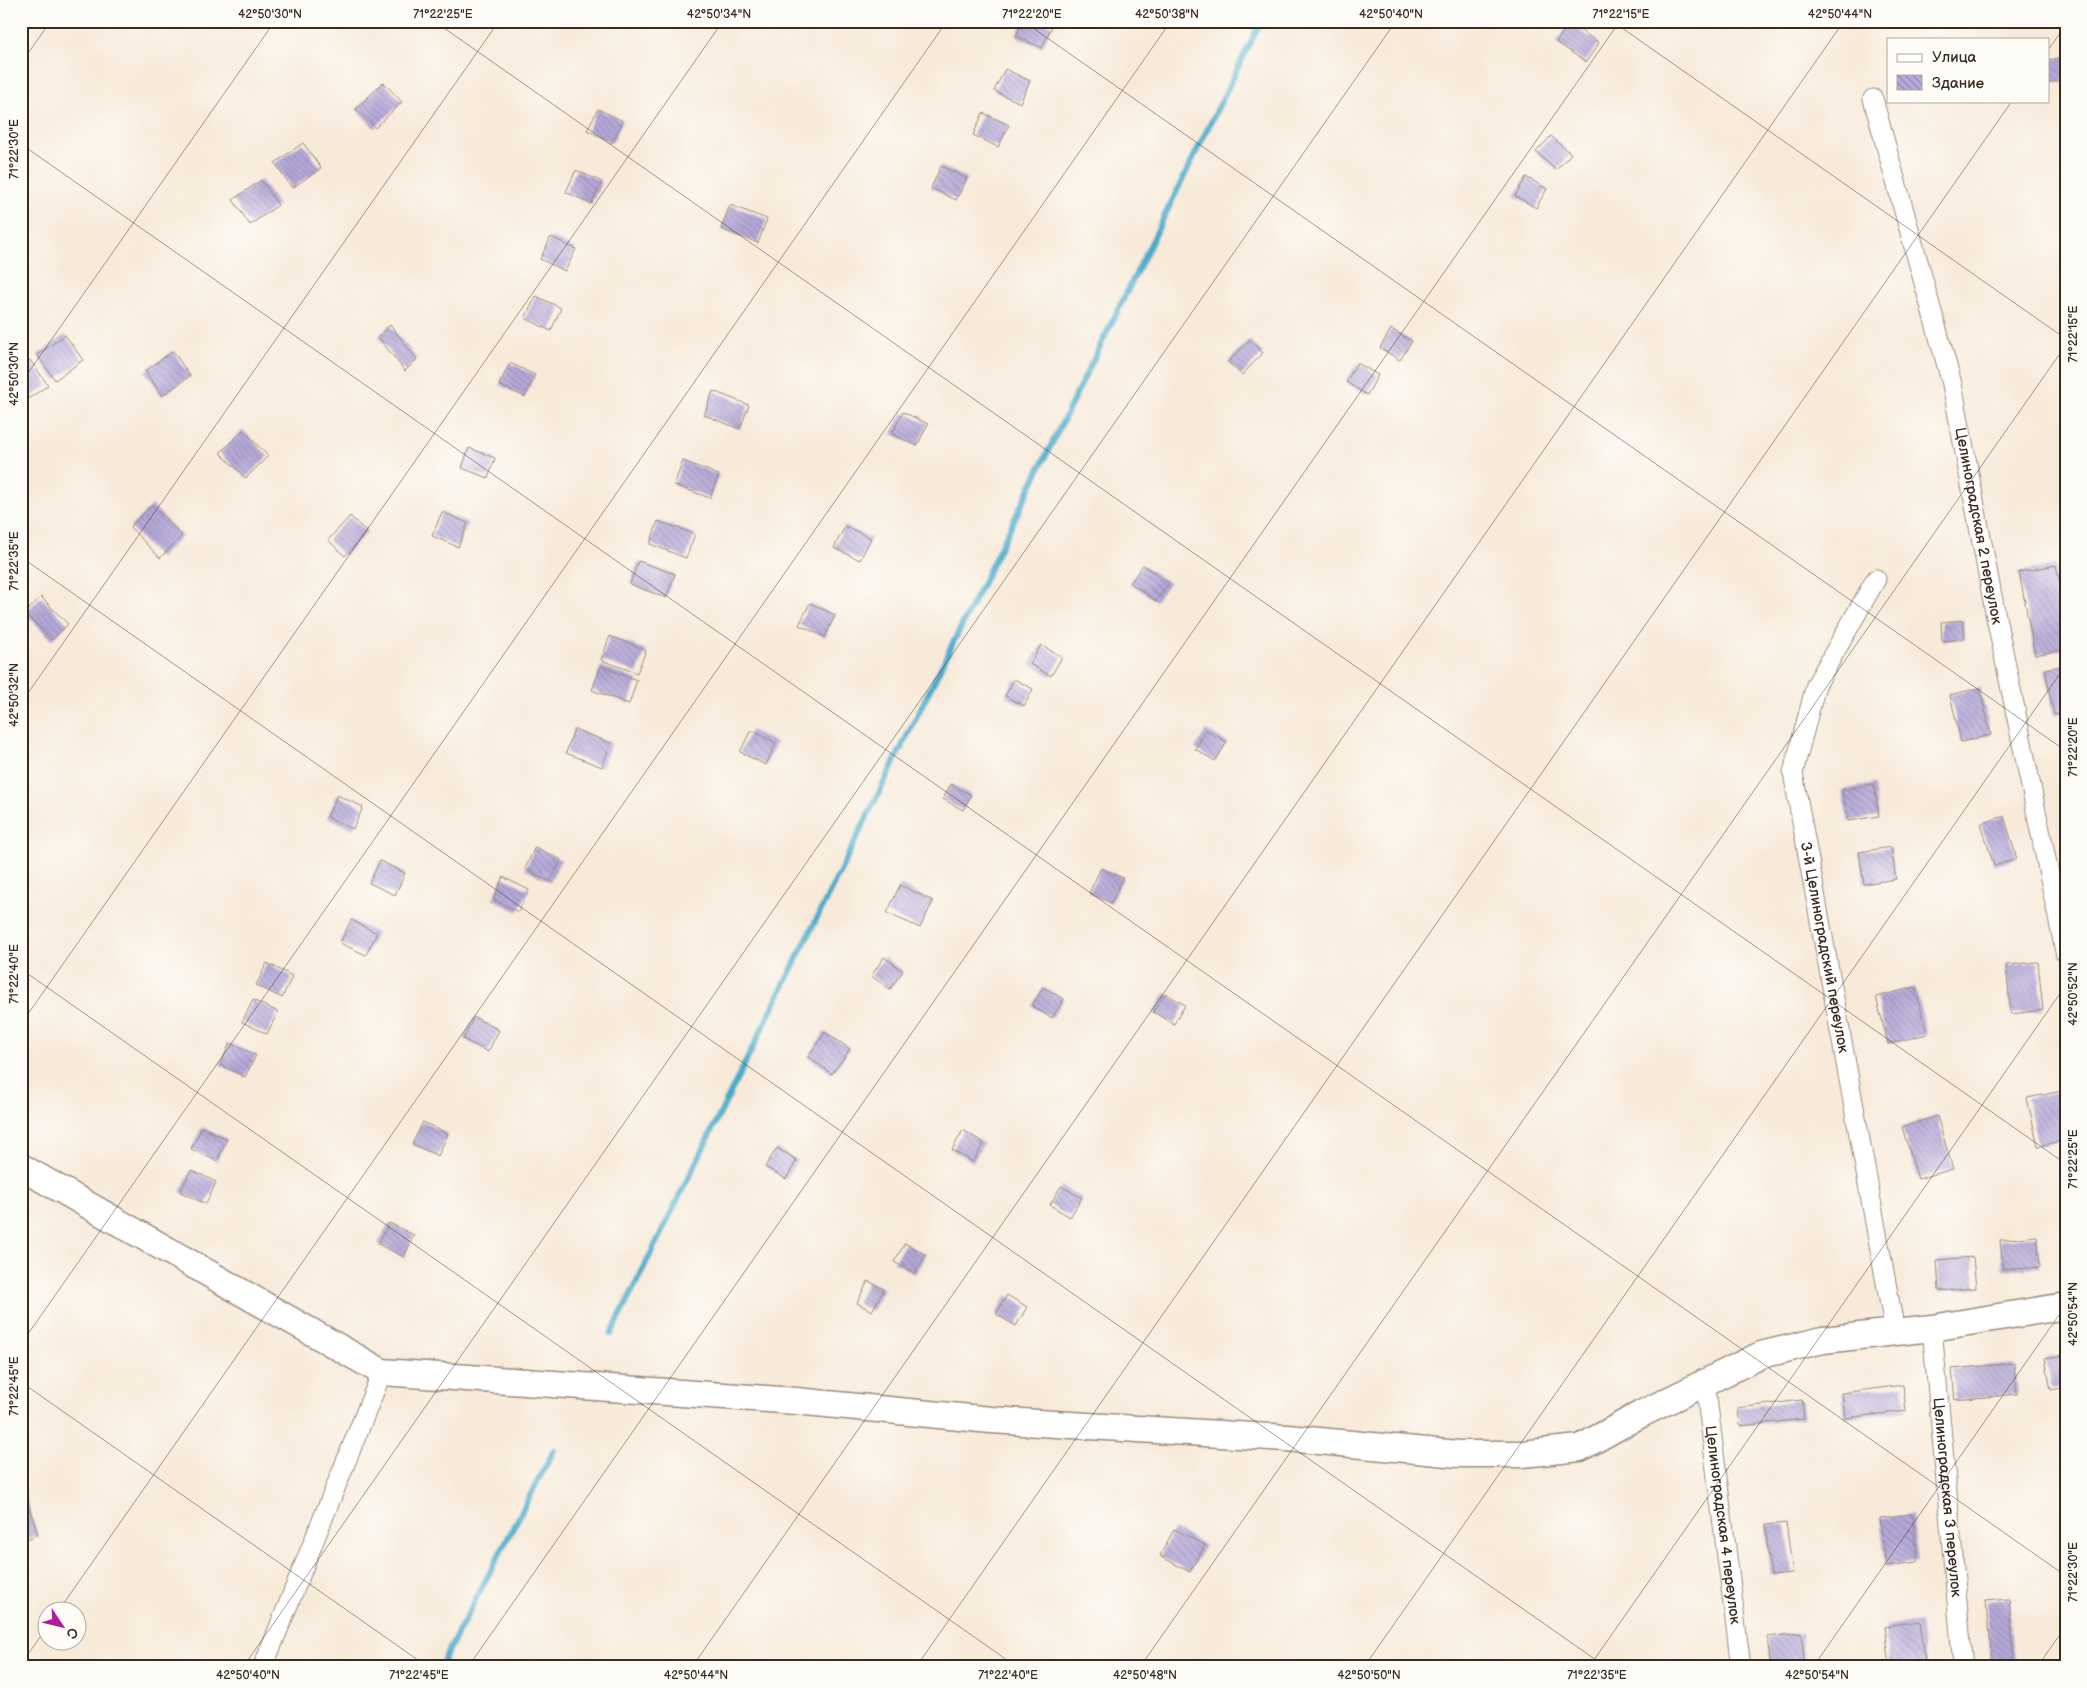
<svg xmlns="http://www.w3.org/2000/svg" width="2087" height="1688" font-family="'Balsamiq Sans',sans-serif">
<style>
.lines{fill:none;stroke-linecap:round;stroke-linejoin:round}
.stream{stroke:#4babca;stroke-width:6}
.building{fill:url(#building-back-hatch)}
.street-casing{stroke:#9a8a7c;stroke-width:21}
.secondary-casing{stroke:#9a8a7c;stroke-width:29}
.street{stroke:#fff;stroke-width:19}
.secondary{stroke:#fff;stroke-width:26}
.ticks{fill:none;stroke:#3b2a1e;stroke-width:1;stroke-opacity:0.45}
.labels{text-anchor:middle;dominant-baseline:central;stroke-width:4.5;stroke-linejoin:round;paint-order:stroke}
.street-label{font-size:15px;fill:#3b2a1e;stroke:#fdfcf7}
.neatline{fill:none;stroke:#3b2a1e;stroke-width:2}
.ticks-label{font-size:12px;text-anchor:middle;fill:#3b2a1e}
</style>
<defs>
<pattern id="building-back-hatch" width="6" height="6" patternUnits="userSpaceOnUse" patternTransform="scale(1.25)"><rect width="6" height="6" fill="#b4a9d9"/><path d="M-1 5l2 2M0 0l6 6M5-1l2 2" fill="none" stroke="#948aaf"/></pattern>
</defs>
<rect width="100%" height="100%" fill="#fdfcf7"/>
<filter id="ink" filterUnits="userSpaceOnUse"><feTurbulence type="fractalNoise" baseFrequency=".02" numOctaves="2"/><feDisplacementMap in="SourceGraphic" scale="10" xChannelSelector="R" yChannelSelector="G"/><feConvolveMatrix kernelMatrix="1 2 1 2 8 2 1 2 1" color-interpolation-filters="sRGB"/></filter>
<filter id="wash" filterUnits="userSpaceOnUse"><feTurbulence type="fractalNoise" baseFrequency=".0096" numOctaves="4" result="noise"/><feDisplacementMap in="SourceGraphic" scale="20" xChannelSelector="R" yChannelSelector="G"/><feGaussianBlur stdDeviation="1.12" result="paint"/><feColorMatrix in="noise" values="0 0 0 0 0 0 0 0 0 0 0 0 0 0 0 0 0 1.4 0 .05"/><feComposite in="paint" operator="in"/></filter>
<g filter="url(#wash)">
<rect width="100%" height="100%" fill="#f8ead9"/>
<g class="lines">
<g class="stream">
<path d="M 611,1334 L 1261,21"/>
<path d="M 440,1667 L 554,1450"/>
</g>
</g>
<g id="blocks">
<g class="building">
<path d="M 1023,21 L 1042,21 L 1052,26 L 1042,48 L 1016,36 Z"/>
<path d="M 1569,23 L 1599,43 L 1586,62 L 1556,42 Z"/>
<path d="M 2066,57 L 2066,80 L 2048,83 L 2048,60 Z"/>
<path d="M 1005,69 L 1030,81 L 1020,103 L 994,91 Z"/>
<path d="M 383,82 L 402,102 L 375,128 L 356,109 Z"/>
<path d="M 598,109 L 623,121 L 612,143 L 587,130 Z"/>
<path d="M 983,113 L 1009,125 L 998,147 L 973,135 Z"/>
<path d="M 1551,136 L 1571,154 L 1556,170 L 1536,152 Z"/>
<path d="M 303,143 L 321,168 L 292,188 L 275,163 Z"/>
<path d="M 941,166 L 967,178 L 956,200 L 931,188 Z"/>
<path d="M 576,170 L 602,182 L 591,204 L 566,192 Z"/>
<path d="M 1526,177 L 1547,189 L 1536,208 L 1515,196 Z"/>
<path d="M 261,180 L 278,205 L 250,225 L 233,200 Z"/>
<path d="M 730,205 L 767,219 L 758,243 L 721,229 Z"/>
<path d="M 551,237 L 576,249 L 565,271 L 540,259 Z"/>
<path d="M 536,296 L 561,308 L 551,331 L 525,318 Z"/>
<path d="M 390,325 L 417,359 L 405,371 L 378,337 Z"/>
<path d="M 1391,329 L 1412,341 L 1400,360 L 1380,348 Z"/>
<path d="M 65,335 L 83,360 L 55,380 L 37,355 Z"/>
<path d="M 1249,340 L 1263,353 L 1242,375 L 1228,362 Z"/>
<path d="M 173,351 L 190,376 L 162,396 L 145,371 Z"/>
<path d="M 30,360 L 48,385 L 21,404 L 21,366 Z"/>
<path d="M 510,363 L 535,375 L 525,397 L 499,385 Z"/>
<path d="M 1357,363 L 1378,375 L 1367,395 L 1346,382 Z"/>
<path d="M 713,391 L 749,405 L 740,429 L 704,415 Z"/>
<path d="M 903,412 L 928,424 L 917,446 L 892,434 Z"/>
<path d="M 243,430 L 268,456 L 246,478 L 220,453 Z"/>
<path d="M 469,448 L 495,458 L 488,478 L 462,468 Z"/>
<path d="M 683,461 L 719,475 L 710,498 L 674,485 Z"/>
<path d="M 152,505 L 182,536 L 160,558 L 130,527 Z"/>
<path d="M 442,512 L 468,523 L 458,547 L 432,536 Z"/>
<path d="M 350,516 L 367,532 L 345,556 L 328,540 Z"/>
<path d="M 658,521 L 695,534 L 686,558 L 650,544 Z"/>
<path d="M 845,526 L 871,538 L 860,560 L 834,548 Z"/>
<path d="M 638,561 L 675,574 L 666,598 L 630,584 Z"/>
<path d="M 1143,565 L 1169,583 L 1156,601 L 1130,583 Z"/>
<path d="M 2056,565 L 2066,613 L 2066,649 L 2035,655 L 2019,572 Z"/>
<path d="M 41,597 L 68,624 L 52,640 L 25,613 Z"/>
<path d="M 810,603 L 835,615 L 825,637 L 799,625 Z"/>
<path d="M 1963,620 L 1965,639 L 1942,641 L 1941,622 Z"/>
<path d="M 610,636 L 646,650 L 637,673 L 601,660 Z"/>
<path d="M 1041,645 L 1062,657 L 1051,676 L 1030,664 Z"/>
<path d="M 2066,665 L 2066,713 L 2054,715 L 2045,669 Z"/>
<path d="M 601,666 L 637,680 L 629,704 L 592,690 Z"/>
<path d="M 1014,679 L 1033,689 L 1024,706 L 1005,696 Z"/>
<path d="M 1980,688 L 1991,735 L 1961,742 L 1950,695 Z"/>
<path d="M 574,729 L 611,743 L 602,767 L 566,753 Z"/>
<path d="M 751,730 L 776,743 L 766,765 L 740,752 Z"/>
<path d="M 1206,730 L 1227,742 L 1215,761 L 1195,749 Z"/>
<path d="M 951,784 L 971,795 L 963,810 L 943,799 Z"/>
<path d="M 1874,784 L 1879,816 L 1848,821 L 1842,790 Z"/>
<path d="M 337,795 L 363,807 L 353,829 L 327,817 Z"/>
<path d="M 2004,816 L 2017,859 L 1994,866 L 1981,824 Z"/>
<path d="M 535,847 L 561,860 L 550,882 L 525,869 Z"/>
<path d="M 1891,847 L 1896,879 L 1864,884 L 1859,852 Z"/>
<path d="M 380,861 L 405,873 L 395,895 L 369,883 Z"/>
<path d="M 1101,868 L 1123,878 L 1111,903 L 1089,893 Z"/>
<path d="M 503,877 L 529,890 L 518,912 L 493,899 Z"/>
<path d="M 900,885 L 933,901 L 920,928 L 887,913 Z"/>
<path d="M 351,920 L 377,933 L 366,955 L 340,943 Z"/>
<path d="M 884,957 L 903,971 L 890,989 L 871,976 Z"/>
<path d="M 2038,962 L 2043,1010 L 2011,1014 L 2006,965 Z"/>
<path d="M 267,963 L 292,976 L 282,998 L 256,985 Z"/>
<path d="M 1043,987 L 1064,999 L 1052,1018 L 1032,1006 Z"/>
<path d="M 1915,987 L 1927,1034 L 1888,1044 L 1876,997 Z"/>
<path d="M 1165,993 L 1185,1005 L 1174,1024 L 1153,1012 Z"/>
<path d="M 253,1000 L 278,1012 L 267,1034 L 242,1022 Z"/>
<path d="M 474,1017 L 499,1030 L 488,1052 L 463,1039 Z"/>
<path d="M 825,1032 L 850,1049 L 832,1074 L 808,1057 Z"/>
<path d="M 230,1043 L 256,1055 L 245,1077 L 220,1065 Z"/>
<path d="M 2062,1091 L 2066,1107 L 2066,1140 L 2038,1146 L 2027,1098 Z"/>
<path d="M 1937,1116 L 1953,1169 L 1918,1179 L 1902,1127 Z"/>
<path d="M 423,1122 L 448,1134 L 438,1156 L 412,1144 Z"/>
<path d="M 202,1127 L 227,1139 L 217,1161 L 191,1149 Z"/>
<path d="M 963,1130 L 984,1143 L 973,1162 L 952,1150 Z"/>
<path d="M 777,1148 L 797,1160 L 786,1179 L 765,1167 Z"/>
<path d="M 191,1170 L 216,1182 L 206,1204 L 180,1192 Z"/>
<path d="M 1061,1186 L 1082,1198 L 1070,1217 L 1050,1205 Z"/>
<path d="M 389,1223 L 414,1235 L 404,1257 L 378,1244 Z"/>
<path d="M 2037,1236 L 2040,1267 L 2003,1270 L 2000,1240 Z"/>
<path d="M 2066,1242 L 2066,1272 L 2065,1272 L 2061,1243 Z"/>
<path d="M 905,1243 L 926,1255 L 915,1274 L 894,1262 Z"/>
<path d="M 1973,1257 L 1976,1288 L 1939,1291 L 1937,1260 Z"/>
<path d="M 868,1281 L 884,1289 L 872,1311 L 857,1303 Z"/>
<path d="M 1007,1295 L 1027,1307 L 1016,1326 L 996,1314 Z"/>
<path d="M 2066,1355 L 2066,1387 L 2051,1390 L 2045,1358 Z"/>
<path d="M 2014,1363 L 2017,1394 L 1955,1400 L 1952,1369 Z"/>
<path d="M 1903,1385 L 1906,1411 L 1845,1418 L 1842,1393 Z"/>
<path d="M 1802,1400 L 1804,1419 L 1740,1426 L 1738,1408 Z"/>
<path d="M 21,1482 L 38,1535 L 21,1541 Z"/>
<path d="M 1912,1514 L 1918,1562 L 1886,1566 L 1880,1518 Z"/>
<path d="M 1786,1523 L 1793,1573 L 1771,1575 L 1765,1525 Z"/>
<path d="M 1174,1529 L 1205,1545 L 1190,1572 L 1160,1556 Z"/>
<path d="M 2009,1599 L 2014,1661 L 1991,1663 L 1986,1601 Z"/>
<path d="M 1920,1621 L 1926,1667 L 1890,1667 L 1885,1626 Z"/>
<path d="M 1801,1633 L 1805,1667 L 1771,1667 L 1767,1637 Z"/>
</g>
</g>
</g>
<g filter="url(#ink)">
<use href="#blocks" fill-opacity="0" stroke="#9a8a7c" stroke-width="1"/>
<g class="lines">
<defs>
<g id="street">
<path id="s1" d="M 1873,99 L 1952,384 L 1996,617 L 2066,956"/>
<path id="s2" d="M 1876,579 L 1816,685 L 1793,773 L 1895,1332"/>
<path id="s3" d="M 1932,1328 L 1963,1667"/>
<path id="s4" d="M 1705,1382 L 1741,1667"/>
<path d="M 263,1667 L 382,1372"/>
</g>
<path id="secondary" d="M 21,1167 L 382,1372 L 796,1401 L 991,1420 L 1287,1438 L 1459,1454 L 1522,1454 L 1580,1448 L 1641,1414 L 1761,1355 L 1823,1340 L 1932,1328 L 2066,1306"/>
</defs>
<use href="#street" class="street-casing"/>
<use href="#secondary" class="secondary-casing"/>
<use href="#street" class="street"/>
<use href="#secondary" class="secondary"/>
</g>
</g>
<path class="ticks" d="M 434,21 L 2066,1164M 1023,21 L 2066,751M 1612,21 L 2066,339M 2048,50 L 2066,25M 21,63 L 51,21M 21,144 L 2066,1576M 21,383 L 275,21M 21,557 L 1606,1667M 21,703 L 499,21M 21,969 L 1017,1667M 21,1024 L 723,21M 21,1344 L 947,21M 21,1382 L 428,1667M 59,1610 L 1171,21M 21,1664 L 48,1626M 243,1667 L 1396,21M 468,1667 L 1620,21M 692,1667 L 1844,21M 916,1667 L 2012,101M 1140,1667 L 2066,345M 1364,1667 L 2066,665M 1589,1667 L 2066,985M 1813,1667 L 2066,1305M 2037,1667 L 2066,1626"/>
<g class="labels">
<g class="street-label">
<text stroke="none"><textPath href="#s1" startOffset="440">Целиноградская 2 переулок</textPath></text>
<text stroke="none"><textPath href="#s2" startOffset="390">3-й Целиноградский переулок</textPath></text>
<text stroke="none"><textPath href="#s3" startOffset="170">Целиноградская 3 переулок</textPath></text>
<text stroke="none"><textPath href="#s4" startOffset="144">Целиноградская 4 переулок</textPath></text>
</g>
</g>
<rect width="2087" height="1688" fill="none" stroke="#fdfcf7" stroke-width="55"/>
<rect x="1887" y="38" width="162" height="65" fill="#fdfcf7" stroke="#afa8a0"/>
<rect x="1897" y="54" width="25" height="8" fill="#ffffff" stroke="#afa8a0"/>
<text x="1932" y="62" font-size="15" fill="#3b2a1e">Улица</text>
<rect x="1897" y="75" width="25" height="15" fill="url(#building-back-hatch)" stroke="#afa8a0"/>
<text x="1932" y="88" font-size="15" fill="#3b2a1e">Здание</text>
<g transform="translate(62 1626) rotate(125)"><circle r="24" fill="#fdfcf7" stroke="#afa8a0"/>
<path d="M0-4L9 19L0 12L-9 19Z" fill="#b5179e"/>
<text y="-8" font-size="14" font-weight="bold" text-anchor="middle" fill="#3b2a1e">С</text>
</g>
<rect x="28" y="28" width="2032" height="1632" class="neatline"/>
<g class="ticks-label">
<text x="270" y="18">42°50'30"N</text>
<text x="443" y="18">71°22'25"E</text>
<text x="719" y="18">42°50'34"N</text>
<text x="1032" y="18">71°22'20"E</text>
<text x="1167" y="18">42°50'38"N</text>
<text x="1391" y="18">42°50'40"N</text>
<text x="1621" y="18">71°22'15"E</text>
<text x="1840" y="18">42°50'44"N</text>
<text transform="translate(14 149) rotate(-90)" y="4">71°22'30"E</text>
<text transform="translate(2073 334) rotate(-90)" y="4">71°22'15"E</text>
<text transform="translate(14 374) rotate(-90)" y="4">42°50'30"N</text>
<text transform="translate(14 561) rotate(-90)" y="4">71°22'35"E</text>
<text transform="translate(14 695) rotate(-90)" y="4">42°50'32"N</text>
<text transform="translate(2073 747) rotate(-90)" y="4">71°22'20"E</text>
<text transform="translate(14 974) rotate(-90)" y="4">71°22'40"E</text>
<text transform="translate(2073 994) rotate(-90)" y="4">42°50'52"N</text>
<text transform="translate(2073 1159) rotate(-90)" y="4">71°22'25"E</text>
<text transform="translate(2073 1314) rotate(-90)" y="4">42°50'54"N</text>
<text transform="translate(14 1386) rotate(-90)" y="4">71°22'45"E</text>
<text transform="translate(2073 1572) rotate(-90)" y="4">71°22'30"E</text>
<text x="248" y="1679">42°50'40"N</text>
<text x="419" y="1679">71°22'45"E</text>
<text x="696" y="1679">42°50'44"N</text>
<text x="1008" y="1679">71°22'40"E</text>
<text x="1145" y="1679">42°50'48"N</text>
<text x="1369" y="1679">42°50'50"N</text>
<text x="1597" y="1679">71°22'35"E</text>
<text x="1817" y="1679">42°50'54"N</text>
</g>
</svg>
